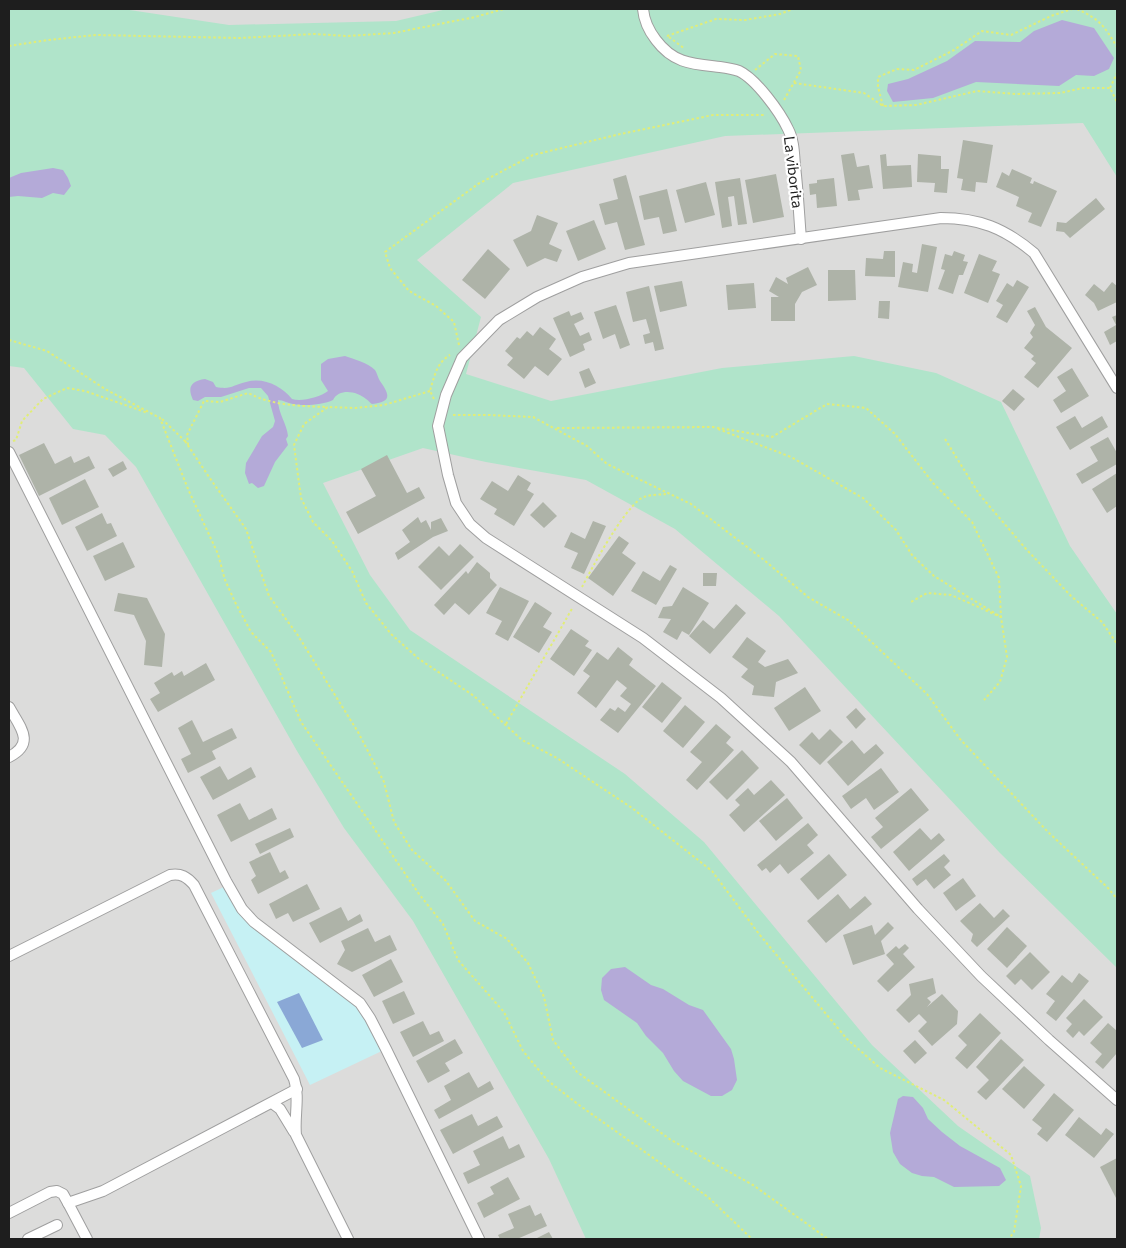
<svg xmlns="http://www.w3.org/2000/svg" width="1126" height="1248" font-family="Commissioner,sans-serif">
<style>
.residential{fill:#dcdcdb}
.grass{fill:#b0e4ca}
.park{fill:#c6f1f4}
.pitch{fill:#8aa8d6}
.water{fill:#b4aad8}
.building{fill:#aeb3a8}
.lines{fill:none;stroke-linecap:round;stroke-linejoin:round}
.minor-casing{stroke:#9f9f9f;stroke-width:12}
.path{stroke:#e1ed78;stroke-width:2;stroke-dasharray:2.5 2.5;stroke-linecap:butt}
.minor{stroke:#fff;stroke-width:10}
.labels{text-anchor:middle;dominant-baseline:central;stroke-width:4.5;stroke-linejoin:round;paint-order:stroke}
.street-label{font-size:15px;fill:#1e1e1e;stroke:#fff}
</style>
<rect width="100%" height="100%" fill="#e8eee5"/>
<rect class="residential" x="9" y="9" width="1108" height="1230"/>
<path class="grass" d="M 9,9 L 123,9 L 229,25 L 396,21 L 447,9 L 1117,9 L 1117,177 L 1083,123 L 725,136 L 513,183 L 417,260 L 481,317 L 466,374 L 551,401 L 722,368 L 854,356 L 936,373 L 1001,402 L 1070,546 L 1117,614 L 1117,968 L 1000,853 L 779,616 L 675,529 L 586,480 L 486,462 L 423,448 L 323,483 L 370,575 L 410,630 L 625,774 L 704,842 L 872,1045 L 958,1126 L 1030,1176 L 1041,1228 L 1039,1239 L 586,1239 L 549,1159 L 413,921 L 344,828 L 297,751 L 136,467 L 105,435 L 73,429 L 24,368 L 9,366 Z"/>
<path class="park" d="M 228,885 L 242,909 L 360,1003 L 386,1049 L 310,1085 L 211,893 Z"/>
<path class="pitch" d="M 299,993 L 323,1040 L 302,1048 L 277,1002 Z"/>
<g class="water">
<path d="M 1062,20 L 1094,28 L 1114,58 L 1109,69 L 1094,76 L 1076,75 L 1059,86 L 976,82 L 933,98 L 893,102 L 887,91 L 888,84 L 908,79 L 947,61 L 975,41 L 1020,42 L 1034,31 Z"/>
<path d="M 53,168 L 63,170 L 68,178 L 71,186 L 64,195 L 53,193 L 42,198 L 18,196 L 9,197 L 9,178 L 21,173 Z"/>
<path d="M 345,356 C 354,359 368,363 375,370 C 377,373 378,378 380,381 C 389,394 393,402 372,404 C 370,403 368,400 366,399 C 357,391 339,388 333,400 C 323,405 304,406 293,404 C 287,403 283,400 278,400 C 278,413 287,424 288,436 L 286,439 L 288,445 L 275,462 L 264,486 L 258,488 L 252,483 L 249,484 L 245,473 L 246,463 L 262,436 L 273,427 L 275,421 L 268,396 L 261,388 L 249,388 L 221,397 L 205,397 L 198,401 L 193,400 C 187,387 191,381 205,379 L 213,382 L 216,387 C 232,390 232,385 246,382 C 264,377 281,386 292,399 C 302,402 320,397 328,391 L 321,380 L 321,364 L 328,359 Z"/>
<path d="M 625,967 L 651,985 L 663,989 L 689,1005 L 703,1010 L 731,1049 L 734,1059 L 737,1080 L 732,1090 L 722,1096 L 711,1096 L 683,1081 L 674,1071 L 663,1053 L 646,1036 L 637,1023 L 604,1000 L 601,990 L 602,978 L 611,969 Z"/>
<path d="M 903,1096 L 913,1097 L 923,1108 L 928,1119 L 942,1132 L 960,1146 L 1000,1168 L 1006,1180 L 999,1186 L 954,1187 L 934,1177 L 922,1176 L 912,1173 L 900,1164 L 893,1152 L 890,1133 L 898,1099 Z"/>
</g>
<g class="building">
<path d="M 963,140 L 993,145 L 987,183 L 976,182 L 975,192 L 961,190 L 963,179 L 957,178 Z"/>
<path d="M 854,153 L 857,167 L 869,165 L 873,188 L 858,190 L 860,200 L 848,201 L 841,155 Z"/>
<path d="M 886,154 L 887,166 L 911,165 L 912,187 L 883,189 L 880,155 Z"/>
<path d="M 918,154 L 941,156 L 941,169 L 949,169 L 947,193 L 934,192 L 935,183 L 917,182 Z"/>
<path d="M 1012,169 L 1032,178 L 1030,183 L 1033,184 L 1034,181 L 1057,191 L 1041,227 L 1028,222 L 1032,213 L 1016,206 L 1019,197 L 996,187 L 1002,172 L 1009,176 Z"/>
<path d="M 776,174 L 784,217 L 753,223 L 745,180 Z"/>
<path d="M 626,175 L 645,245 L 625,250 L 617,222 L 605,225 L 599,204 L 618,199 L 613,179 Z"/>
<path d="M 740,178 L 747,224 L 738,225 L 734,196 L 728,197 L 732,226 L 722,228 L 715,182 Z"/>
<path d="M 834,178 L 837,206 L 817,208 L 816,194 L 810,195 L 809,184 L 817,183 L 817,180 Z"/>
<path d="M 706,182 L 715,215 L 685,223 L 676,190 Z"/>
<path d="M 667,189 L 677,231 L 663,234 L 659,217 L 644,220 L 639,196 Z"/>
<path d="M 1096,198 L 1105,209 L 1070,238 L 1064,232 L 1056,231 L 1057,222 L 1066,223 Z"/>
<path d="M 537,215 L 558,223 L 549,244 L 562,250 L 557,262 L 545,258 L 527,267 L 513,240 L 531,231 Z"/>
<path d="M 594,220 L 606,249 L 578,261 L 566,231 Z"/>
<path d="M 922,244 L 937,247 L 928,292 L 898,287 L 903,262 L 913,264 L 912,272 L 917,273 Z"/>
<path d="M 488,249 L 510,269 L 485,299 L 462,280 Z"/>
<path d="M 884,251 L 895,251 L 895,277 L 865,276 L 866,258 L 883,259 Z"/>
<path d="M 954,251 L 965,255 L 963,261 L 968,262 L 963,275 L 959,275 L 953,294 L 938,289 L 945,270 L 941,269 L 945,254 L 952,256 Z"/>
<path d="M 979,254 L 997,261 L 992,271 L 1000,274 L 988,303 L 964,293 Z"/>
<path d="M 808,267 L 817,285 L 802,292 L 795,304 L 795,321 L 771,321 L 771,297 L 779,297 L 769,291 L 776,277 L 788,284 L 786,278 Z"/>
<path d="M 828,270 L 855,270 L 856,300 L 828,301 Z"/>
<path d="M 1017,280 L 1029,287 L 1007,323 L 996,317 L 1003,305 L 996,301 L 1007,283 L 1013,287 Z"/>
<path d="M 682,281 L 687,306 L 660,312 L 654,286 Z"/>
<path d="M 1112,282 L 1117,286 L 1117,302 L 1098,311 L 1094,303 L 1085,295 L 1094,284 L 1104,292 Z"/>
<path d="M 754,283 L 756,308 L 728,310 L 726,285 Z"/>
<path d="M 649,286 L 664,349 L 655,351 L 653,342 L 645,344 L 643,335 L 650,333 L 646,319 L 633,322 L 626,292 Z"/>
<path d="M 879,301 L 890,301 L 889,319 L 878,318 Z"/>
<path d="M 616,305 L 630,345 L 620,349 L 615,334 L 603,339 L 594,312 Z"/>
<path d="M 1035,307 L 1046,327 L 1072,348 L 1038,388 L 1024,377 L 1036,363 L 1031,359 L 1034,356 L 1024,348 L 1033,337 L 1030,333 L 1035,325 L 1027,311 Z"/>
<path d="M 569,311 L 571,316 L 581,312 L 584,319 L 574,324 L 580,336 L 589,332 L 592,340 L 583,344 L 585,350 L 570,357 L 553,318 Z"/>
<path d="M 1117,315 L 1117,341 L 1110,345 L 1104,332 L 1116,325 L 1112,317 Z"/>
<path d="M 540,327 L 556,339 L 549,349 L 562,359 L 548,376 L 535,366 L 524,379 L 507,365 L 513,358 L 505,351 L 517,337 L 520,339 L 527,331 L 533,336 Z"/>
<path d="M 589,368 L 596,383 L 585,388 L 579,372 Z"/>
<path d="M 1072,368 L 1089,396 L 1061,413 L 1053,400 L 1066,391 L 1057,377 Z"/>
<path d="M 1013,389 L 1025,399 L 1014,411 L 1002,401 Z"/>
<path d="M 1075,416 L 1082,428 L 1102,416 L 1108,427 L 1070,450 L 1056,427 Z"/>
<path d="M 1108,437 L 1117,453 L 1117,464 L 1082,484 L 1076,474 L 1098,461 L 1090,447 Z"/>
<path d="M 44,443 L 55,464 L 71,456 L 74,463 L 89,456 L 95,468 L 39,496 L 19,455 Z"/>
<path d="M 387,455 L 407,493 L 419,487 L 425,498 L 358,534 L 346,512 L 376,496 L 361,469 Z"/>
<path d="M 123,461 L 127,469 L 113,477 L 108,469 Z"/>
<path d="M 1117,473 L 1117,506 L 1107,513 L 1092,489 Z"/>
<path d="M 518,475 L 531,483 L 527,490 L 534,494 L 514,526 L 494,514 L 497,509 L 480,499 L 492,481 L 508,491 Z"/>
<path d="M 85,479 L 99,507 L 62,525 L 49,498 Z"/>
<path d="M 543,502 L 557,516 L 544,528 L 530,515 Z"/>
<path d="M 102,513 L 107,524 L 111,523 L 117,536 L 87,551 L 75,527 Z"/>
<path d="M 418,517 L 421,523 L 426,520 L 431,530 L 431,522 L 441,518 L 448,531 L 433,537 L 398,560 L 395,553 L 410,542 L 402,530 Z"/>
<path d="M 593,521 L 606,526 L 584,574 L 571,568 L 578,553 L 564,547 L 571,532 L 585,539 Z"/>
<path d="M 619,536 L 629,543 L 622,553 L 636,563 L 613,596 L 588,578 Z"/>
<path d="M 123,542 L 135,567 L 105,581 L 93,556 Z"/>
<path d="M 460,544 L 474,557 L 441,590 L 418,567 L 439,546 L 449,556 Z"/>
<path d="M 477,562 L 490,573 L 490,578 L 497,585 L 469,615 L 455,603 L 444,615 L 434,605 L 466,571 L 468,574 Z"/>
<path d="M 670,565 L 677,569 L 656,605 L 631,591 L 643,571 L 660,581 Z"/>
<path d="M 703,573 L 717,573 L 716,586 L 703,586 Z"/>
<path d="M 500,587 L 529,601 L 508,641 L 495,634 L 502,621 L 486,613 Z"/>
<path d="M 683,587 L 709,603 L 689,635 L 682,631 L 677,640 L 663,632 L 671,619 L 658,618 L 663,607 L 672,606 Z"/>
<path d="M 118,593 L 147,598 L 165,634 L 162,667 L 144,665 L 146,641 L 134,615 L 114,611 Z"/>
<path d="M 535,602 L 552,613 L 543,627 L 552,632 L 539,653 L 513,637 Z"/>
<path d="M 736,604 L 746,613 L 710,654 L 689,636 L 703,620 L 714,629 Z"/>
<path d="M 571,629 L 589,641 L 585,646 L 592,650 L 574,676 L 550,659 Z"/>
<path d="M 747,637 L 766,651 L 758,662 L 765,667 L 788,659 L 798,673 L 776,682 L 774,697 L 752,695 L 754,686 L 741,677 L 748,669 L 732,657 Z"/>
<path d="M 618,647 L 633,659 L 629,665 L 656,686 L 618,733 L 600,720 L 610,708 L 615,711 L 618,707 L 625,712 L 631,704 L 620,696 L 627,688 L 617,680 L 596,708 L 577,693 L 590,676 L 583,671 L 597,652 L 608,660 Z"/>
<path d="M 206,663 L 215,680 L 158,712 L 150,699 L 160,693 L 154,683 L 172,672 L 174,676 L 182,671 L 184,676 Z"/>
<path d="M 662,682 L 682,698 L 662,723 L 642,707 Z"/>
<path d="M 805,687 L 821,711 L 789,731 L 774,708 Z"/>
<path d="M 685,705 L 705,722 L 683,748 L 663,731 Z"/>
<path d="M 856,708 L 866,719 L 856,729 L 846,717 Z"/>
<path d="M 192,720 L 203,742 L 232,728 L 237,738 L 212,751 L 216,759 L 188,773 L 181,759 L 191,754 L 178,728 Z"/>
<path d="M 716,724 L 731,737 L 726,743 L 734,750 L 697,790 L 686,780 L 702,762 L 690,752 Z"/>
<path d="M 830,729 L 843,742 L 820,765 L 799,745 L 812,732 L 819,740 Z"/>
<path d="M 852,740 L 864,754 L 876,744 L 884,753 L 848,786 L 827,762 Z"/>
<path d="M 742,750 L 759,768 L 727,800 L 709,782 Z"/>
<path d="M 220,766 L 228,780 L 251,767 L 256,777 L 213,800 L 200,777 Z"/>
<path d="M 881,768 L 899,792 L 874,810 L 866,798 L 851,809 L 842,796 Z"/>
<path d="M 771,780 L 785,795 L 744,832 L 729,815 L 740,805 L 735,800 L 748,788 L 754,795 Z"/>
<path d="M 911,788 L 929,810 L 881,849 L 871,837 L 883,827 L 875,818 Z"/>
<path d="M 787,798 L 803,818 L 776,841 L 759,821 Z"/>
<path d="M 240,803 L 249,820 L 272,808 L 277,819 L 231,842 L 217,815 Z"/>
<path d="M 808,823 L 818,835 L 807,845 L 814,853 L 788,874 L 780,864 L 770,873 L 766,868 L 762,871 L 757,865 Z"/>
<path d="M 290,828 L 294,837 L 260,854 L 255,844 Z"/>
<path d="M 920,828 L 931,840 L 939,833 L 945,840 L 909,871 L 893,852 Z"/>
<path d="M 270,852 L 280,873 L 285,870 L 289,878 L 258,894 L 251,880 L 256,876 L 249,862 Z"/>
<path d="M 829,854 L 847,875 L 818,900 L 800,879 Z"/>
<path d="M 944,854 L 950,861 L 944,867 L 951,875 L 934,889 L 926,879 L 917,886 L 912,879 Z"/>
<path d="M 963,878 L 976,896 L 956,911 L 943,893 Z"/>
<path d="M 307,884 L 320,909 L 293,922 L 288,913 L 276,919 L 269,904 Z"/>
<path d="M 838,894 L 850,909 L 865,896 L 872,904 L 826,943 L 807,921 Z"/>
<path d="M 980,903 L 994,918 L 1003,909 L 1010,916 L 977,947 L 971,941 L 973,934 L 960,921 Z"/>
<path d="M 341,907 L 348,921 L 360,914 L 363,921 L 320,943 L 309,923 Z"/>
<path d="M 888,922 L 894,928 L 881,941 L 885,954 L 853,965 L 843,935 L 872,925 L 875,935 Z"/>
<path d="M 1007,927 L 1027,946 L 1007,968 L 987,949 Z"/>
<path d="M 368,928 L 375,942 L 390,935 L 397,950 L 352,972 L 337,964 L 345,950 L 341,941 Z"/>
<path d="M 905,944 L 909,948 L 903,954 L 915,967 L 888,992 L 877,981 L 894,964 L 886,955 L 896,946 L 899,949 Z"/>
<path d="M 1030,952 L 1050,972 L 1032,990 L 1021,979 L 1015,985 L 1006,976 Z"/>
<path d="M 391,959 L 403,982 L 374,997 L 362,975 Z"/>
<path d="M 1079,973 L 1089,981 L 1056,1021 L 1046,1013 L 1055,1001 L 1046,994 L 1062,975 L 1072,983 Z"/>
<path d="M 933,978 L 936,993 L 927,998 L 931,1002 L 927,1007 L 942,994 L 958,1011 L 957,1024 L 932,1046 L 918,1031 L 927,1022 L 919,1014 L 909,1023 L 896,1010 L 911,995 L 909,984 Z"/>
<path d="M 404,991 L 415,1014 L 393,1024 L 382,1001 Z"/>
<path d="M 1084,999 L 1103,1017 L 1084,1036 L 1079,1031 L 1073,1038 L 1066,1031 L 1072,1024 L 1066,1018 Z"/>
<path d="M 980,1013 L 1001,1033 L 967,1069 L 955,1058 L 967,1045 L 958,1036 Z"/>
<path d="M 423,1021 L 430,1035 L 439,1031 L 444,1041 L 413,1057 L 400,1032 Z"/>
<path d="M 1108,1023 L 1117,1031 L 1117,1053 L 1103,1069 L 1095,1062 L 1102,1054 L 1090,1043 Z"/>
<path d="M 455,1039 L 463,1053 L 445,1063 L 450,1071 L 428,1083 L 416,1061 Z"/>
<path d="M 1001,1039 L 1024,1060 L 986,1100 L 977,1092 L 989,1080 L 976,1067 Z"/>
<path d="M 915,1040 L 927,1053 L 915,1064 L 903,1051 Z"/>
<path d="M 1024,1066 L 1045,1085 L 1024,1109 L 1002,1089 Z"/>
<path d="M 469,1072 L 478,1088 L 490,1081 L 494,1089 L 439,1119 L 434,1110 L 451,1100 L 444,1086 Z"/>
<path d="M 1054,1093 L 1074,1110 L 1047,1142 L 1037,1134 L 1042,1128 L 1032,1120 Z"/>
<path d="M 472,1114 L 478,1126 L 497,1116 L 503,1127 L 453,1154 L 440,1130 Z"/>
<path d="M 1079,1117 L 1101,1135 L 1106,1128 L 1114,1134 L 1094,1158 L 1065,1135 Z"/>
<path d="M 503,1136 L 509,1149 L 519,1144 L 525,1157 L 468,1184 L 463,1173 L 480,1165 L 473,1151 Z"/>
<path d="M 1117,1158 L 1117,1197 L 1116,1198 L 1100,1167 Z"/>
<path d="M 508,1177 L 520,1199 L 484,1218 L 477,1203 L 494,1194 L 490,1187 Z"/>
<path d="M 530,1205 L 535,1216 L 541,1213 L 547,1226 L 517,1239 L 500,1239 L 498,1235 L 514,1228 L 508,1214 Z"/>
<path d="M 549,1232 L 553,1239 L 535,1239 Z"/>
</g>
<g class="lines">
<defs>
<g id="minor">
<path d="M 643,9 C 644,20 649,31 656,40 C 674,64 693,64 720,67 C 727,68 733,69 739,71 C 756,79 780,112 788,129 C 794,140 794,154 795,166 C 798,191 799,215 801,239"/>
<path d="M 1117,388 L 1034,253 C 1004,228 979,218 941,218 L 629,263 L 582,277 L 537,297 L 499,320 L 462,358 L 446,395 L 438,426 L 448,475 L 456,503 L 470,524 L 486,538 L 643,638 L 721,698 L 791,762 L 918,909 L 981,976 L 1049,1040 L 1117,1100"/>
<path d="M 9,452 L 226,881 L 242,909 L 254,922 L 360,1003 L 370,1018 L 386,1049 L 479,1239"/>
<path d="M 9,707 C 20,727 36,743 9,757"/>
<path d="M 9,956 L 170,875 C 181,873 187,877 194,885 L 294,1079 C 300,1097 294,1116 296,1135 L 348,1239"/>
<path d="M 272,1103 L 280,1109 L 294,1132"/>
<path d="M 68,1203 L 87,1239"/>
<path d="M 9,1213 L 50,1192 L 57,1191 L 63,1194 L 68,1203 L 103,1191 L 297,1089"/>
<path d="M 28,1239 L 57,1225"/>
</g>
</defs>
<use href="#minor" class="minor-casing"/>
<g class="path">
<path d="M 1077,9 C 1101,20 1104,26 1117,47"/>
<path d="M 667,36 L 716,19 L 745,20 L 780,14 L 793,9"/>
<path d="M 669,37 L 685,49"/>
<path d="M 9,46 L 48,40 L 96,35 L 240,38 L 314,34 L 347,36 L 394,33 L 475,17 L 504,9"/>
<path d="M 755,70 L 775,54 L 798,56 L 801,70 L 784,100"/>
<path d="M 794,83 L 864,93 L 883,106 L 916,105 L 977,91 L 1016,94 L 1060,93 L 1083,88 L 1110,88 L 1117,102"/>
<path d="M 1110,88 L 1117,73"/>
<path d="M 883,106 L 878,87 L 878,77 L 897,69 L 914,70 L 954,50 L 982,31 L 1011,35 L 1051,16 L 1072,9"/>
<path d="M 9,340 L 47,351 L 105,389 L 160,418 L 188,489 L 218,554 L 225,580 L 236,604 L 251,632 L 271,652 L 301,722 L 419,894 L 443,924 L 458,960 L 504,1012 L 523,1051 L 547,1080 L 579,1105 L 708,1197 L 752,1239"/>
<path d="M 459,345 L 454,322 L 436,306 L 409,291 L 390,268 L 385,252 L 478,184 L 533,155 L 616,135 L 713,115 L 766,115"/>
<path d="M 430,391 L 384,405 L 355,408 L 328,407 L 304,424 L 294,445 L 301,498 L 313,522 L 332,541 L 352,571 L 366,603 L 391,634 L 419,659 L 474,696 L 522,740 L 557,758 L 632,808 L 712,871 L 759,934 L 847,1039 L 880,1068 L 944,1100 L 1011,1155 L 1021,1186 L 1014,1232 L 1009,1239"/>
<path d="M 434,399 L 430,391 C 434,377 437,362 450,355"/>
<path d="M 453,415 L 488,415 L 533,417 L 587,446 L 607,464 L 691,504 L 764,560 L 808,597 L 848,620 L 927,694 L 960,739 L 1048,832 L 1108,888 L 1117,899"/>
<path d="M 162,419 L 188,444 L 187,435 L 204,401 L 220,402 L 248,393 C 274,406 300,406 328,407"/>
<path d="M 557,428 L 713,427 L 772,437 L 827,404 L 866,408 L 895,434 L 933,483 L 972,522 L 999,578 L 1001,617 L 1007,657 L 1000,682 L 984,700"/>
<path d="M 718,429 L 791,457 L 863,498 L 896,530 L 912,555 L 934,576 L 1001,617 L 951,595 L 927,593 L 909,603"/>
<path d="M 945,439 L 979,494 L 1026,549 L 1071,596 L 1102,622 L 1117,644"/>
<path d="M 13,441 L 16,440 L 22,421 L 43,399 L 67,388 L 85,391 L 148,413"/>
<path d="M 185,441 L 209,477 L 246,529 L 269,596 L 297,634 L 358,732 L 384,782 L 394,822 L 412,850 L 446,881 L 475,921 L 507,939 L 528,963 L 544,997 L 553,1040 L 577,1072 L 671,1140 L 753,1185 L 828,1239"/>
<path d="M 582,587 C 594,564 621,514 640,499 C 648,494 658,495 666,494"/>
<path d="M 506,724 L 573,607"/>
</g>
<use href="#minor" class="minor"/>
</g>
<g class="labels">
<g class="street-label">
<text transform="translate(794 172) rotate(83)">La viborita</text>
</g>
</g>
<rect width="1126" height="1248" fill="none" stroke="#1e1e1e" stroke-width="20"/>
</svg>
